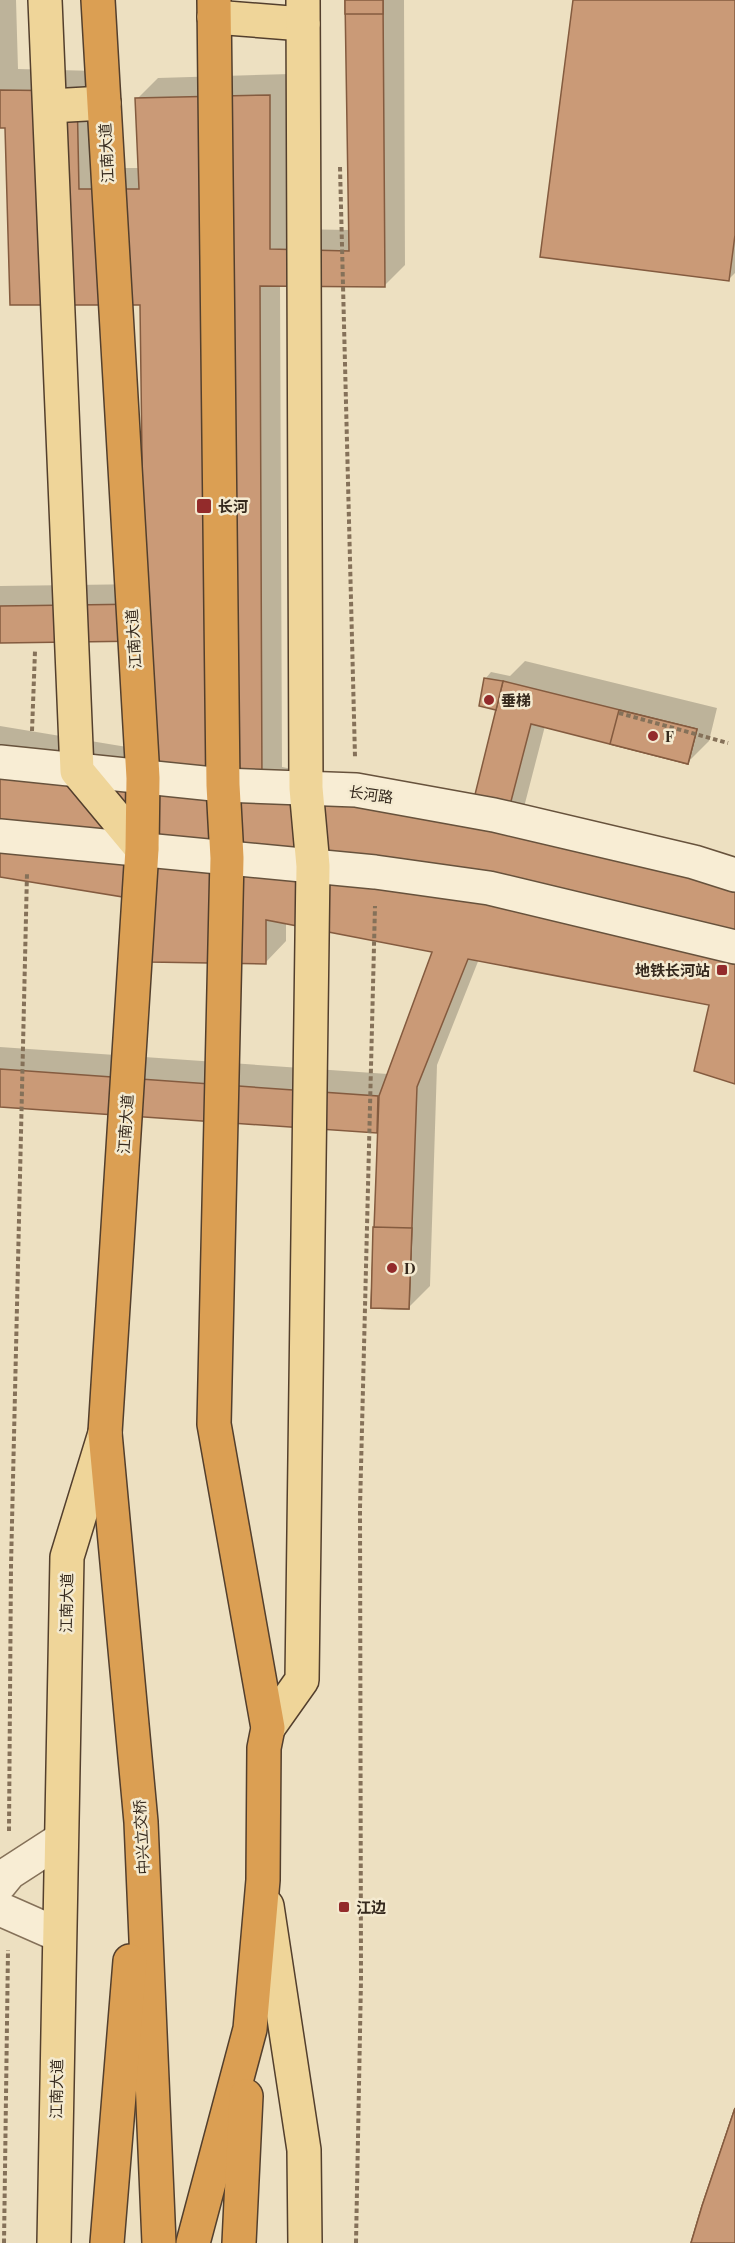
<svg xmlns="http://www.w3.org/2000/svg" width="735" height="2243" font-family="'Playfair Display','Noto Sans SC',serif">
<style>
.shadow{fill:#0003}
.building{fill:#ca9a77;stroke:#845b3f;stroke-width:1.5}
.lines{fill:none;stroke-linecap:round;stroke-linejoin:round}
.street-casing{stroke:#857159;stroke-width:36}
.secondary-casing{stroke:#67523c;stroke-width:36}
.primary-casing{stroke:#533f2d;stroke-width:36}
.highway-casing{stroke:#533f2d;stroke-width:36}
.path{stroke:#857159;stroke-width:4;stroke-dasharray:4.5 3;stroke-linecap:butt}
.street{stroke:#f8edd4;stroke-width:33}
.secondary{stroke:#f8edd4;stroke-width:33}
.primary{stroke:#efd599;stroke-width:33}
.highway{stroke:#db9f53;stroke-width:33}
.poi-dot{fill:#932b2b;stroke:#f4ead0;stroke-width:2}
.labels{text-anchor:middle;dominant-baseline:central;stroke-width:5;stroke-linejoin:round;paint-order:stroke}
.street-label{font-size:15px;fill:#35291d;stroke:#f4ead0}
.poi-label{font-size:15px;font-weight:bold;fill:#35291d;stroke:#f4ead0;text-anchor:start}
</style>
<rect width="100%" height="100%" fill="#ede0c1"/>
<g class="shadow">
<path d="M 0,0 L 16,0 L 18,69 L 97,71 L 99,168 L 140,168 L 137,99 L 158,78 L 290,74 L 290,229 L 350,230 L 347,0 L 404,0 L 405,265 L 384,286 L 280,285 L 282,767 L 474,804 L 497,709 L 486,678 L 491,672 L 510,676 L 525,661 L 717,708 L 709,741 L 688,762 L 545,726 L 523,811 L 735,857 L 735,1083 L 711,1004 L 479,959 L 437,1065 L 430,1286 L 409,1307 L 379,1132 L 0,1105 L 0,1047 L 388,1074 L 434,951 L 286,923 L 286,941 L 266,962 L 149,900 L 0,875 L 0,726 L 145,750 L 146,640 L 0,642 L 0,586 L 145,584 L 142,303 L 6,126 L 0,126 Z"/>
<path d="M 575,0 L 735,0 L 735,273 L 729,279 Z"/>
</g>
<g class="building">
<path d="M 345,0 L 383,0 L 385,287 L 260,286 L 262,788 L 467,827 L 503,681 L 697,729 L 688,764 L 531,724 L 503,832 L 735,881 L 735,1084 L 694,1071 L 709,1005 L 468,959 L 417,1087 L 409,1309 L 371,1308 L 379,1096 L 432,952 L 266,920 L 266,964 L 149,962 L 147,901 L 0,877 L 0,750 L 143,774 L 145,641 L 0,643 L 0,606 L 144,604 L 140,305 L 10,305 L 5,128 L 0,128 L 0,90 L 77,91 L 79,189 L 139,189 L 135,98 L 270,95 L 270,249 L 349,251 Z"/>
<rect x="345" y="0" width="38" height="14"/>
<path d="M 573,0 L 735,0 L 735,235 L 729,281 L 540,257 Z"/>
<path d="M 484,678 L 503,681 L 496,710 L 479,706 Z"/>
<path d="M 619,710 L 697,729 L 688,764 L 610,744 Z"/>
<path d="M 0,1069 L 378,1096 L 377,1133 L 0,1107 Z"/>
<path d="M 373,1227 L 412,1228 L 409,1309 L 371,1308 Z"/>
<path d="M 735,2108 L 735,2243 L 691,2243 L 702,2206 Z"/>
<path d="M 735,2108 L 735,2243 L 691,2243 L 702,2206 Z"/>
</g>
<g class="lines">
<defs>
<g id="street">
<path d="M 0,1884 L 9,1873 L 60,1840"/>
<path d="M 0,1909 L 59,1935"/>
</g>
<g id="secondary">
<path d="M 0,762 L 223,785 L 356,790 L 494,815 L 694,862 L 735,875"/>
<path d="M 0,836 L 375,872 L 489,888 L 735,947"/>
</g>
<g id="primary">
<path d="M 45,0 L 77,771 L 142,849"/>
<path d="M 214,17 L 303,24"/>
<path d="M 50,106 L 104,103"/>
<path d="M 268,1728 L 302,1680 L 313,866 L 306,788 L 303,0"/>
<path d="M 267,1906 L 304,2150 L 305,2243"/>
<path d="M 54,2243 L 67,1557 L 105,1433"/>
</g>
<g id="highway">
<path d="M 98,0 L 143,778 L 142,849 L 105,1433 L 141,1822 L 159,2243"/>
<path d="M 107,2243 L 130,1961"/>
<path d="M 193,2243 L 250,2029 L 263,1880 L 264,1748 L 268,1728 L 214,1424 L 227,858 L 223,785 L 214,0"/>
<path d="M 239,2243 L 246,2096"/>
</g>
</defs>
<use href="#street" class="street-casing"/>
<use href="#secondary" class="secondary-casing"/>
<use href="#primary" class="primary-casing"/>
<use href="#highway" class="highway-casing"/>
<g class="path">
<path d="M 340,167 L 355,757"/>
<path d="M 619,713 L 728,743"/>
<path d="M 32,731 L 35,651"/>
<path d="M 9,1831 L 11,1566 L 27,873"/>
<path d="M 4,2243 L 8,1950"/>
<path d="M 356,2243 L 361,1980 L 360,1508 L 375,906"/>
</g>
<use href="#street" class="street"/>
<use href="#secondary" class="secondary"/>
<use href="#primary" class="primary"/>
<use href="#highway" class="highway"/>
</g>
<g class="poi-dot">
<rect x="196" y="498" width="16" height="16" rx="3"/>
<circle cx="489" cy="700" r="6"/>
<circle cx="653" cy="736" r="6"/>
<rect x="716" y="964" width="12" height="12" rx="3"/>
<circle cx="392" cy="1268" r="6"/>
<rect x="338" y="1901" width="12" height="12" rx="3"/>
</g>
<g class="labels">
<g class="street-label">
<text transform="translate(106 153) rotate(-93)">江南大道</text>
<text transform="translate(133 639) rotate(-94)">江南大道</text>
<text transform="translate(371 794) rotate(8)">长河路</text>
<text transform="translate(125 1124) rotate(-86)">江南大道</text>
<text transform="translate(66 1603) rotate(-89)">江南大道</text>
<text transform="translate(141 1837) rotate(-93)">中兴立交桥</text>
<text transform="translate(56 2089) rotate(-89)">江南大道</text>
</g>
<g class="poi-label">
<text x="218" y="506">长河</text>
<text x="501" y="700">垂梯</text>
<text x="665" y="736">F</text>
<text x="710" y="970" text-anchor="end">地铁长河站</text>
<text x="404" y="1268">D</text>
<text x="356" y="1907">江边</text>
</g>
</g>
</svg>
